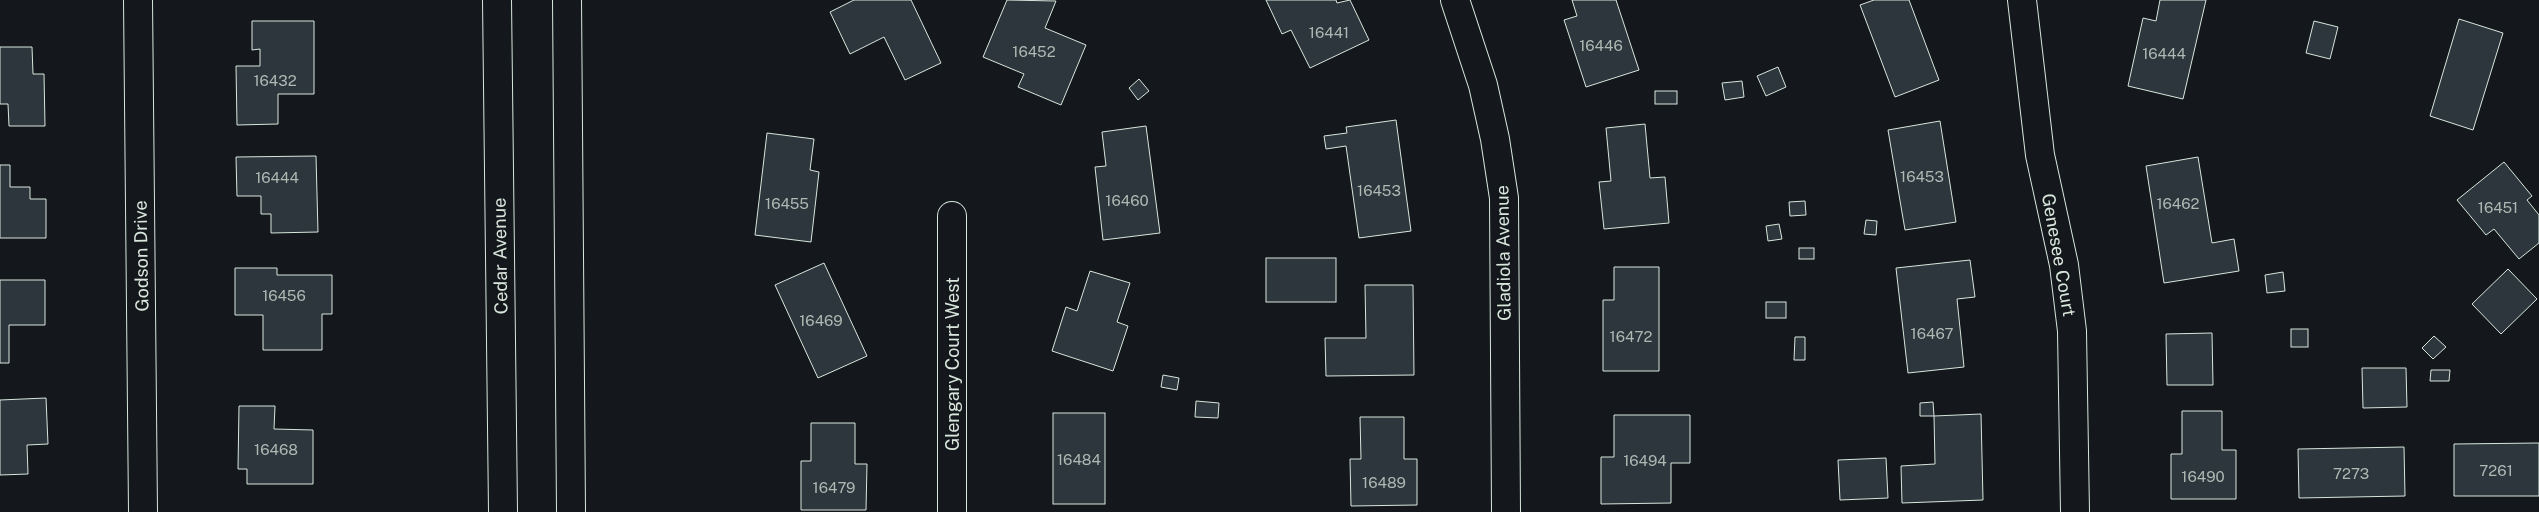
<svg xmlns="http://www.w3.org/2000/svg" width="2539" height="512" font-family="'Public Sans',sans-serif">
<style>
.building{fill:#2c363c;stroke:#d8e6dc}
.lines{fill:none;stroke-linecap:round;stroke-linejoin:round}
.street-casing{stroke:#d8e6dc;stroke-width:30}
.primary-casing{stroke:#d8e6dc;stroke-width:30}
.street{stroke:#14181c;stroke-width:28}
.primary{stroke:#14181c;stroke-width:28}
.labels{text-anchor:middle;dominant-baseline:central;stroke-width:4;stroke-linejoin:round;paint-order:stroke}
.number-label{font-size:15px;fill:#adbab4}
.street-label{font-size:18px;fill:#d8e6dc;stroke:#14181c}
</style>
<rect width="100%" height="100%" fill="#14181c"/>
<g class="building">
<path d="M 854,0 L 911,0 L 941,63 L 905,80 L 884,37 L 850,54 L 830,12 Z"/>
<path d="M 1007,0 L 1056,1 L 1045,28 L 1086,45 L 1061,105 L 1018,87 L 1024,74 L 983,57 Z"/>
<path d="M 1266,0 L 1336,0 L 1337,3 L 1350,0 L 1369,40 L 1310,68 L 1291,30 L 1282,34 Z"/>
<path d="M 1572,0 L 1616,0 L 1639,70 L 1586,87 L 1564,20 L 1577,16 Z"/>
<path d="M 1874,0 L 1909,0 L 1939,80 L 1895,97 L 1860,5 Z"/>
<path d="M 2160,0 L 2206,0 L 2183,99 L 2128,86 L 2143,18 L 2156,21 Z"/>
<path d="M 2459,19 L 2503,33 L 2473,130 L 2430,116 Z"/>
<path d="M 252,21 L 314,21 L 314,94 L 278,94 L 278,124 L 237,125 L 236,66 L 260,66 L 260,49 L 252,50 Z"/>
<path d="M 2314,21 L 2338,27 L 2330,59 L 2306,53 Z"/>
<path d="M 0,47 L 32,47 L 33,74 L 44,74 L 45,126 L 9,126 L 8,104 L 0,104 Z"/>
<path d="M 1778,67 L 1786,87 L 1766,96 L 1757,76 Z"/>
<path d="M 1139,79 L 1149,91 L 1138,100 L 1129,88 Z"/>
<path d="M 1742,81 L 1744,97 L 1725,100 L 1722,83 Z"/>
<rect x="1655" y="91" width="22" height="13"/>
<path d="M 1396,120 L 1411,231 L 1359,238 L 1346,146 L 1326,149 L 1324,136 L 1347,133 L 1346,127 Z"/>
<path d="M 1940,121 L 1956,222 L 1905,230 L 1888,130 Z"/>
<path d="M 1645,124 L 1650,178 L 1665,177 L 1669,223 L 1604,229 L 1599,182 L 1611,181 L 1606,128 Z"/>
<path d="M 1146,126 L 1160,233 L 1103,240 L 1095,167 L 1106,166 L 1102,132 Z"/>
<path d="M 767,133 L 814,139 L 810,170 L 819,172 L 811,242 L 755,235 Z"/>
<path d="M 316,156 L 318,232 L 271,233 L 271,214 L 261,214 L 261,196 L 237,196 L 236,157 Z"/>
<path d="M 2198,157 L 2212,243 L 2234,239 L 2239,271 L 2164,283 L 2146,166 Z"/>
<path d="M 2504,162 L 2532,196 L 2527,200 L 2539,215 L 2539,243 L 2519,259 L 2494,229 L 2486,235 L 2457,200 Z"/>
<path d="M 0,165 L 10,165 L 10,187 L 30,187 L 30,199 L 46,199 L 46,238 L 0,238 Z"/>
<path d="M 1805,201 L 1806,215 L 1790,216 L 1789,202 Z"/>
<path d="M 1866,220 L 1877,221 L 1876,235 L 1864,234 Z"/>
<path d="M 1779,224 L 1782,239 L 1768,241 L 1766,226 Z"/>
<rect x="1799" y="248" width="15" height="11"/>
<rect x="1266" y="258" width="70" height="44"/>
<path d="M 1970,260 L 1975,297 L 1957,299 L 1964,367 L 1908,373 L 1896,268 Z"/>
<path d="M 824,263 L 867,356 L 818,378 L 775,285 Z"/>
<path d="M 1614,267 L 1659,267 L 1659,371 L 1603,371 L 1603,300 L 1614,300 Z"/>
<path d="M 235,268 L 277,268 L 277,275 L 332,275 L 332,314 L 322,314 L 322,350 L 263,350 L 263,315 L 235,315 Z"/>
<path d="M 2508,269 L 2537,299 L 2501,334 L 2472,304 Z"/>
<path d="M 1090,271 L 1130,283 L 1117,322 L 1128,326 L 1113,371 L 1052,351 L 1066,307 L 1077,311 Z"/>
<path d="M 2283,272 L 2285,291 L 2267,293 L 2265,275 Z"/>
<path d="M 0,280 L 45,280 L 45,325 L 9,325 L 9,363 L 0,363 Z"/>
<path d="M 1365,285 L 1413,285 L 1414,375 L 1326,376 L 1325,338 L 1366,338 Z"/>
<rect x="1766" y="302" width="20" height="16"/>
<rect x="2291" y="329" width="17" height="18"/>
<path d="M 2212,333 L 2213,385 L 2167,385 L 2166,334 Z"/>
<path d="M 2434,336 L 2446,347 L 2433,359 L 2422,348 Z"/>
<path d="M 1795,337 L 1805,337 L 1805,360 L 1794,360 Z"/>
<path d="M 2362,368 L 2406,368 L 2407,407 L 2363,408 Z"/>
<path d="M 2431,370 L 2450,370 L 2449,381 L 2430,381 Z"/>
<path d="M 1163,375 L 1179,378 L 1177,390 L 1161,387 Z"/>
<path d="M 46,398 L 48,444 L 27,445 L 28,474 L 0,475 L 0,400 Z"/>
<path d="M 1196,401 L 1219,403 L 1218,418 L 1195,417 Z"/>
<path d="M 1933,402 L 1934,416 L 1920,416 L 1920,403 Z"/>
<path d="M 239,406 L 275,406 L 274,429 L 313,430 L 313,484 L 247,484 L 247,469 L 238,469 Z"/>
<path d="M 2182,411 L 2222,411 L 2222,450 L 2236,450 L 2236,499 L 2171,499 L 2171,454 L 2182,454 Z"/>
<rect x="1053" y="413" width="52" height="91"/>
<path d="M 1981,414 L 1983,500 L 1902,503 L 1901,466 L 1935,464 L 1934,416 Z"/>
<path d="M 1614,415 L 1690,415 L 1690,463 L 1671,463 L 1671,503 L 1601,504 L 1601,457 L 1614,457 Z"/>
<path d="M 1360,417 L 1404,417 L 1404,459 L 1417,459 L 1417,505 L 1351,506 L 1350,459 L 1361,459 Z"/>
<path d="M 811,423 L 855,423 L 855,464 L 867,464 L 866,510 L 801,510 L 801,461 L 811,461 Z"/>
<path d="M 2539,443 L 2539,496 L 2454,496 L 2454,444 Z"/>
<path d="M 2404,447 L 2405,496 L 2299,498 L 2298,449 Z"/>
<path d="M 1886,458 L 1888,498 L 1840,500 L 1838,460 Z"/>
</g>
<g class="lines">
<defs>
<g id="street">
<path d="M 138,0 L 143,512"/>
<path d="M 1455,0 L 1483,85 L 1495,139 L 1504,198 L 1506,512"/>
<path d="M 2022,0 L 2040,155 L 2064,265 L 2072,331 L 2075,512"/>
<path d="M 952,216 L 952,512"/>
</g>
<g id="primary">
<path d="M 497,0 L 503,512"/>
<path d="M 567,0 L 571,512"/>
</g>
</defs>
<use href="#street" class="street-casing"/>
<use href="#primary" class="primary-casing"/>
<use href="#street" class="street"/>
<use href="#primary" class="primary"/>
</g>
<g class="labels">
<g class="number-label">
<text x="1329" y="32">16441</text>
<text x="1601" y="45">16446</text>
<text x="1034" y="51">16452</text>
<text x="2164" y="53">16444</text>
<text x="275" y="80">16432</text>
<text x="1922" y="176">16453</text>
<text x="277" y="177">16444</text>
<text x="1379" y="190">16453</text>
<text x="1127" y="200">16460</text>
<text x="787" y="203">16455</text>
<text x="2178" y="203">16462</text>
<text x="2498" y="207">16451</text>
<text x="284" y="295">16456</text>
<text x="821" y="320">16469</text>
<text x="1932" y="333">16467</text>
<text x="1631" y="336">16472</text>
<text x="276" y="449">16468</text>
<text x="1079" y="459">16484</text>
<text x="1645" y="460">16494</text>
<text x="2496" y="470">7261</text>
<text x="2351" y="473">7273</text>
<text x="2203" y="476">16490</text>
<text x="1384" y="482">16489</text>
<text x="834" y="487">16479</text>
</g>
<g class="street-label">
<text transform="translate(1503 253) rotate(-91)">Gladiola Avenue</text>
<text transform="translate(2059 255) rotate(80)">Genesee Court</text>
<text transform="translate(141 256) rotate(-91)">Godson Drive</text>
<text transform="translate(500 256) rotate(-91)">Cedar Avenue</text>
<text transform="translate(952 364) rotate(-90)">Glengary Court West</text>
</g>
</g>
</svg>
